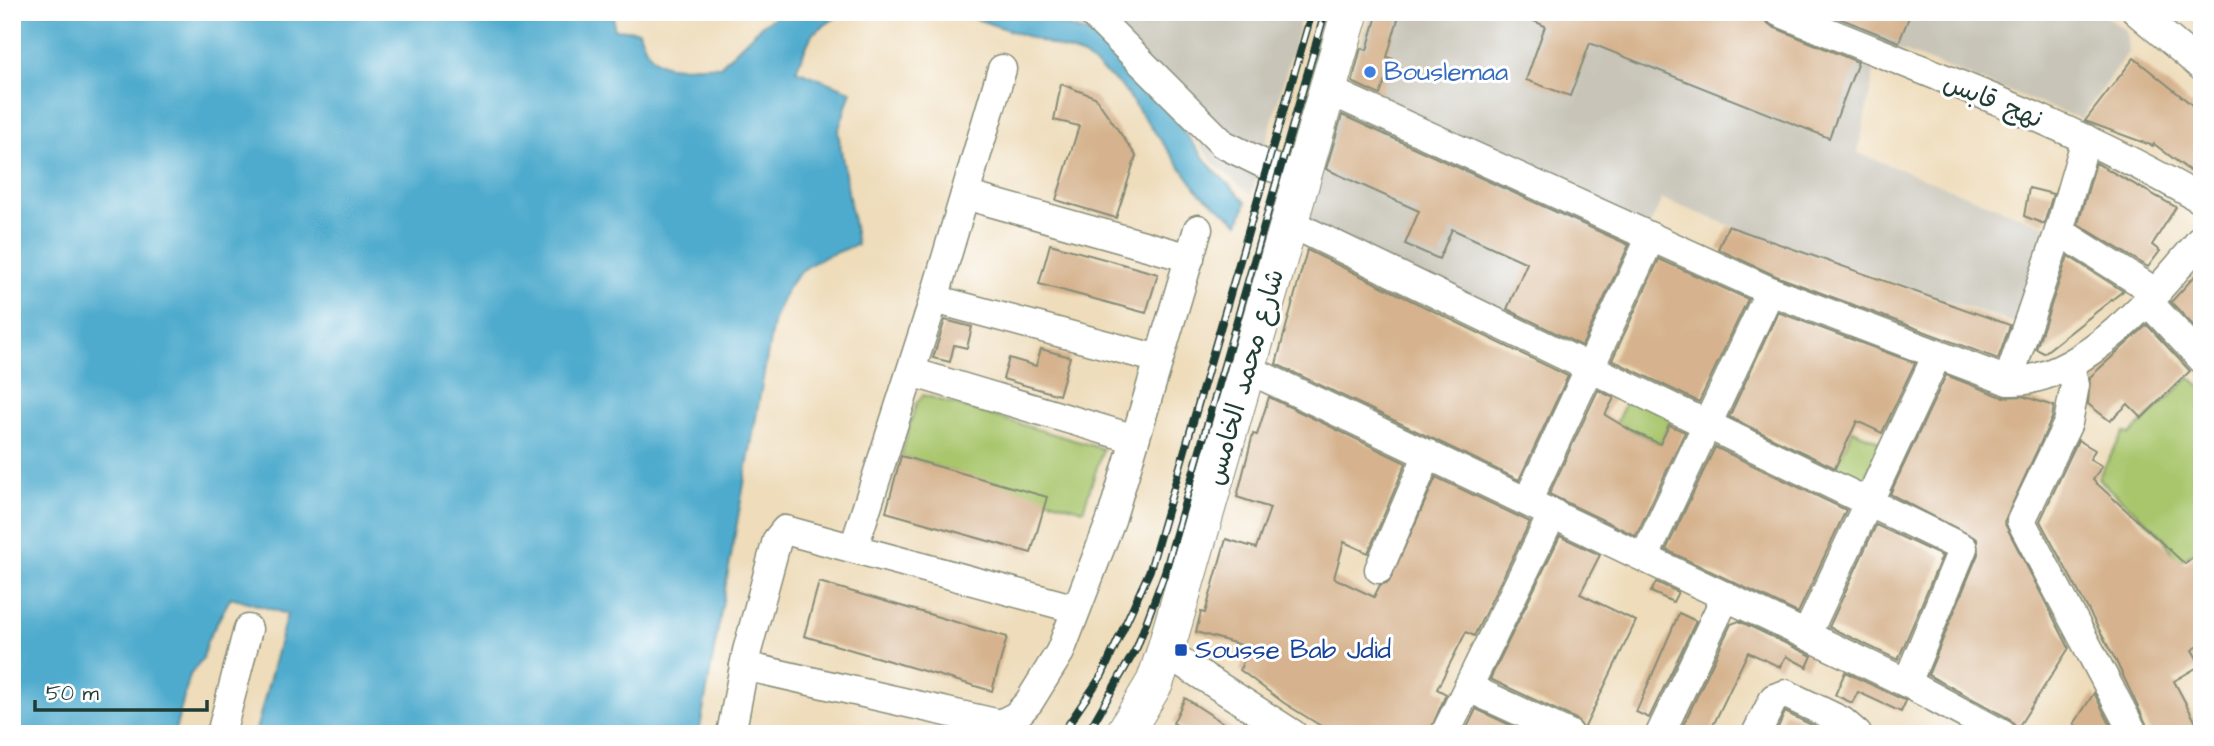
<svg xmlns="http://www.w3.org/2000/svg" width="2214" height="746" font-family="'Architects Daughter','Playpen Sans Arabic',sans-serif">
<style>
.industrial{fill:#c8c4b8}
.green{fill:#a9c66d;stroke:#648250;stroke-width:2}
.water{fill:#4fabcd;stroke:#377480;stroke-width:2}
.building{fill:#d6b38e}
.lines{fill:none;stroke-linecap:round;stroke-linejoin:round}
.minor-casing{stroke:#868c77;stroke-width:31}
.major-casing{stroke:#868c77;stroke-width:39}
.minor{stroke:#fff;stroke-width:28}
.major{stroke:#fff;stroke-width:37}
.rail-casing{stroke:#1f3d34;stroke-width:8}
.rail{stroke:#fff;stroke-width:5;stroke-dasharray:16;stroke-linecap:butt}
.shop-dot{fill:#3f7fe0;stroke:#fff;stroke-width:2.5}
.transit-dot{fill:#1a4fb4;stroke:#fff;stroke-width:2.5}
.labels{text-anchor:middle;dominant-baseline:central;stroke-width:6;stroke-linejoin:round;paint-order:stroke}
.shop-label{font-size:26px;fill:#366cbe;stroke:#fff;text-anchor:start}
.street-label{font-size:26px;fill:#1f3d34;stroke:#fff}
.transit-label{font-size:26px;fill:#164399;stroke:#fff;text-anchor:start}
</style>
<rect width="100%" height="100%" fill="#fff"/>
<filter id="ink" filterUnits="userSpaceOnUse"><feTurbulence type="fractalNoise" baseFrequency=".0143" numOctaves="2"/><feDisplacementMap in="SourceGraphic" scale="14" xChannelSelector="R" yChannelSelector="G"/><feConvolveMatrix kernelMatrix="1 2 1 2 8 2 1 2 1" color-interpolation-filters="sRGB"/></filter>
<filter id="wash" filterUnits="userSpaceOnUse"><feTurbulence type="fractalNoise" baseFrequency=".00686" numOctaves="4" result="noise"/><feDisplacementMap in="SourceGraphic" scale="28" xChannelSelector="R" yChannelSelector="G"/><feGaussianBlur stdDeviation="1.57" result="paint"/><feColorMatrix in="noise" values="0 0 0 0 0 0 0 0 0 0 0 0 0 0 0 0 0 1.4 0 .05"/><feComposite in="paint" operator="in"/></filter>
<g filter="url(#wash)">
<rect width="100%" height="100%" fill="#eedcba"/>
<g class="industrial">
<path d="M 1016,12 L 1303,12 L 1251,195 L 1214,163 L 1139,69 Z"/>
<path d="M 1372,12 L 2101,12 L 2126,31 L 2128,52 L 2081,119 L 1880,42 L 1858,153 L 2050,228 L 2016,324 L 1770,241 L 1662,199 L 1587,360 L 1302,219 Z"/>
</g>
<g class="green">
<path d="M 2190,377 L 2202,389 L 2202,545 L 2179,562 L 2161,535 L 2098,478 L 2124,432 L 2130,435 Z"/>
<path d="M 923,395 L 1103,449 L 1083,510 L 901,456 L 916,404 Z"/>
<path d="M 1629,395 L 1673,416 L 1660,444 L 1616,423 Z"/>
<path d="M 1853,430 L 1880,442 L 1863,484 L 1833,472 Z"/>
</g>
<g class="water">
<path d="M 12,12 L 614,12 L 614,29 L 639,31 C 653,81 682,63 720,66 L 762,25 L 783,12 L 844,12 L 812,34 L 796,70 L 851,91 L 838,132 L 857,245 C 804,263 791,270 773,323 L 699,734 L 255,734 L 287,614 L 231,597 L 207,641 L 203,658 L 190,675 L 174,734 L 12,734 Z"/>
<path d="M 956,12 L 1025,12 L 1095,36 L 1137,71 L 1211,167 L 1246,202 L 1239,223 L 1199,192 L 1121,86 L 1084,56 Z"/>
</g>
<g id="blocks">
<g class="building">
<path d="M 1378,12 L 1400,12 L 1387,57 L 1393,59 L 1380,95 L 1352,82 L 1361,48 L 1367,50 Z"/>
<path d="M 1514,12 L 1763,12 L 1766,22 L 1773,27 L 1858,62 L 1829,138 L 1590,43 L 1570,96 L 1526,80 L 1545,26 Z"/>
<path d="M 1824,12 L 1911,12 L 1899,42 Z"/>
<path d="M 2134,58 L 2202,113 L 2202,155 L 2190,171 L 2154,144 L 2153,146 L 2085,121 Z"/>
<path d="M 1061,84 L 1095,97 L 1136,156 L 1116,218 L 1056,200 L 1079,126 L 1054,120 Z"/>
<path d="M 1342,115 L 1629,245 L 1582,346 L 1507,309 L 1527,263 L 1452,229 L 1439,259 L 1405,244 L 1419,211 L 1326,169 Z"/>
<path d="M 2096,163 L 2176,207 L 2152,245 L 2160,251 L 2148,267 L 2078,224 Z"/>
<path d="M 2029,188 L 2053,194 L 2044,224 L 2024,216 Z"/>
<path d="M 1728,226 L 2010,325 L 1998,359 L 1776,276 L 1718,249 Z"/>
<path d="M 1050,244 L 1158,274 L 1146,313 L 1039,284 Z"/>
<path d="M 1307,250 L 1568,376 L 1519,480 L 1276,364 Z"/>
<path d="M 2068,256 L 2123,291 L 2044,353 L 2036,349 Z"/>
<path d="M 1659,259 L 1748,299 L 1699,402 L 1612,360 Z"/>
<path d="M 2202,268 L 2202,335 L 2171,302 Z"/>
<path d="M 1778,312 L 1915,363 L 1882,433 L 1857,421 L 1835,468 L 1729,417 Z"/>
<path d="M 945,320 L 972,327 L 967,348 L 954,345 L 950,362 L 933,358 Z"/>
<path d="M 2147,325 L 2190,371 L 2142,418 L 2128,404 L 2110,421 L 2088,404 L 2090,377 Z"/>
<path d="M 1041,349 L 1070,357 L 1059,395 L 1003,379 L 1009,358 L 1036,366 Z"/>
<path d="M 1946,375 L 2002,397 L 2022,396 L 2054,406 L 2052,418 L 2004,522 L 2069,648 L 2017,729 L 2010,719 L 1928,675 L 1978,554 L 1977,539 L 1890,494 Z"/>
<path d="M 1598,390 L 1614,398 L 1605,415 L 1632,431 L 1660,444 L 1669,425 L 1685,432 L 1636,536 L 1549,494 Z"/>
<path d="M 1269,397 L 1406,463 L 1368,553 L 1344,542 L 1334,578 L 1374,597 L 1380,585 L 1389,582 L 1436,477 L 1530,522 L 1474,636 L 1466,632 L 1437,689 L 1446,694 L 1429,734 L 1334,734 L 1284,703 L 1240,670 L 1248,647 L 1196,632 L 1201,612 L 1205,613 L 1226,539 L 1256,548 L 1270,508 L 1237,497 L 1253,434 L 1257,435 Z"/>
<path d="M 2078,440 L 2095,450 L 2090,459 L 2102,466 L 2093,480 L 2185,564 L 2202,551 L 2202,644 L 2192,650 L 2201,665 L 2174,681 L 2202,734 L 2151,734 L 2115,659 L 2040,521 Z"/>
<path d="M 1715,447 L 1846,510 L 1798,613 L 1666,550 Z"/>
<path d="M 901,456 L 1047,497 L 1031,553 L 886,512 Z"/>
<path d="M 1876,525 L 1942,556 L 1898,660 L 1829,627 Z"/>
<path d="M 1560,536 L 1600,555 L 1580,594 L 1636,621 L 1584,729 L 1576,719 L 1490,679 Z"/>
<path d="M 819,582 L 1007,637 L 992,691 L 804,636 Z"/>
<path d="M 1656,582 L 1678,592 L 1673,602 L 1651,592 Z"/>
<path d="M 1679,613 L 1696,621 L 1649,718 L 1636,712 Z"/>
<path d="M 1739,621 L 1812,656 L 1807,667 L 1786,656 L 1780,667 L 1748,652 L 1709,734 L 1679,734 L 1731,624 Z"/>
<path d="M 1845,672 L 1906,701 L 1901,712 L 1858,692 L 1852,703 L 1835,695 Z"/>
<path d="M 2094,693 L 2115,734 L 2087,734 L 2074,724 Z"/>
<path d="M 1185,698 L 1240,734 L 1193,734 L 1173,723 Z"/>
<path d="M 1476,709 L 1529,734 L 1464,734 Z"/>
<path d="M 1785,712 L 1830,734 L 1775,734 Z"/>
</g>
</g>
</g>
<g filter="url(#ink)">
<use href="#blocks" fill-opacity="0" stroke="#868c77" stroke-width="2"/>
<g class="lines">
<defs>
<g id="minor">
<path d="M 1091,12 L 1223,144 L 1268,166 L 1303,177"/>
<path d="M 1779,12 C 1921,71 2069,122 2202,200"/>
<path d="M 2137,12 L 2202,67"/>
<path d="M 1328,90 L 1770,291 L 2008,381 C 2082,384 2159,291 2202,238"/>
<path d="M 965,195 L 1190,258"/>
<path d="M 1290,223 L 1963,548 L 1907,683"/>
<path d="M 2059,231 L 2157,293"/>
<path d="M 934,299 L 1159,359"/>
<path d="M 2148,302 L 2202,359"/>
<path d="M 2069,366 L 2075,385 L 2068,423 L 2021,521 L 2134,734"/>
<path d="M 1248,369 L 1907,683 L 2002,734"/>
<path d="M 911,372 L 1135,439"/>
<path d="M 2008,381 L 2059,231 L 2086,139"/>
<path d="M 1528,500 L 1651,237"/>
<path d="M 854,547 L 934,299 L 1002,69"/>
<path d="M 1645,556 L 1770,291"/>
<path d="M 1379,569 L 1428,454"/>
<path d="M 1807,634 L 1937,355"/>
<path d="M 1165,652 L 1293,734"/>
<path d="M 744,666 L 1000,724 L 1016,716 L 1029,702 L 1060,652 L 1111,520 L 1198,229"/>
<path d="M 1469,688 L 1569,734"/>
<path d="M 221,734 L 248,629"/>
<path d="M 731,734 L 747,651 L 777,540 L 785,530 L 1076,609"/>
<path d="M 1445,734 L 1553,513"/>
<path d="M 1660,734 L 1726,596"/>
<path d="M 1756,734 L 1774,698 L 1786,694 L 1842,721 L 1857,734"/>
</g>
<path id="major" d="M 1124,734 L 1155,682 L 1165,652 L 1350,12"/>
</defs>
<use href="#minor" class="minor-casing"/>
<use href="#major" class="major-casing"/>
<use href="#minor" class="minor"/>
<use href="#major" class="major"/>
<defs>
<g id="rail">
<path d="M 1062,734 L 1102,675 L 1150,570 L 1312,12"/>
<path d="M 1087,734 L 1137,647 L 1165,572 L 1325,12"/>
</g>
</defs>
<use href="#rail" class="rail-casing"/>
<use href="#rail" class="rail"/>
</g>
</g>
<circle class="shop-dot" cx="1370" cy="72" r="7"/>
<rect class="transit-dot" x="1174" y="643" width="14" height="14" rx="3.5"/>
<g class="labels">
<g class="shop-label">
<text x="1384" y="72">Bouslemaa</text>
</g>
<g class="street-label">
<text transform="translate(1993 101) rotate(22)">نهج قابس</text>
<text transform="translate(1245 377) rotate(-74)">شارع محمد الخامس</text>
</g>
<g class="transit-label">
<text x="1195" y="650">Sousse Bab Jdid</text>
</g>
</g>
<rect width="2214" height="746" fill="none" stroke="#fff" stroke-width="42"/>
<path d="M35 700v10h172v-10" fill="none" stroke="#1f3d34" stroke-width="3.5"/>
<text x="46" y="700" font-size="21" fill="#1f3d34" stroke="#ffffff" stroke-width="5" paint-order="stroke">50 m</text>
</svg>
